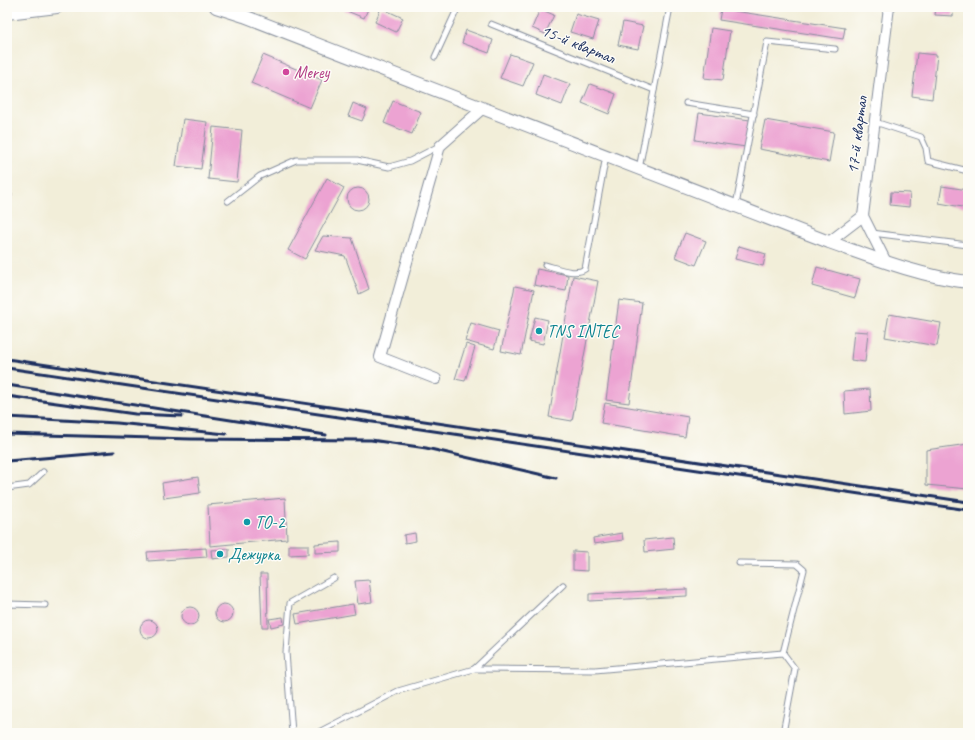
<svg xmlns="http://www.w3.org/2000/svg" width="975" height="740" font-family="Caveat,sans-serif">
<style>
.building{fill:#eca3d2}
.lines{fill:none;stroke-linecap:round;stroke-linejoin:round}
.service-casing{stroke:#868e9c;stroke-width:7}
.minor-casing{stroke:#868e9c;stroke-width:12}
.tertiary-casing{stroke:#868e9c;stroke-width:14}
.service{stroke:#fff;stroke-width:5}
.minor{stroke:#fff;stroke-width:10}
.tertiary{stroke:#fff;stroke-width:12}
.rail{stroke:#1b2f5e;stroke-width:3}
.hotel-dot{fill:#d1479c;stroke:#fdfcf7;stroke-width:1.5}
.culture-dot{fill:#0f9aa8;stroke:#fdfcf7;stroke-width:1.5}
.labels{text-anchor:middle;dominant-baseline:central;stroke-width:3;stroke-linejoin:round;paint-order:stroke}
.street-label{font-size:17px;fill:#1b2f5e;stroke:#fdfcf7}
.hotel-label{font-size:17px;fill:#b23c85;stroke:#fdfcf7;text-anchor:start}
.culture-label{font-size:17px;fill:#0d838f;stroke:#fdfcf7;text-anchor:start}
</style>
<rect width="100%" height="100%" fill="#fdfcf7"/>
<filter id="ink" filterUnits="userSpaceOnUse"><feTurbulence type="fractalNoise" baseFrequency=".025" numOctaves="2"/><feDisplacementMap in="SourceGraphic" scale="8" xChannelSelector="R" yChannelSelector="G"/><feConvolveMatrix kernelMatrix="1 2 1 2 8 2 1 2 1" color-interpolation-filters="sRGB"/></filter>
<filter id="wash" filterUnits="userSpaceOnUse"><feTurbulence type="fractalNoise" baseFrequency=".012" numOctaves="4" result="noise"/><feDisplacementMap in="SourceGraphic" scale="16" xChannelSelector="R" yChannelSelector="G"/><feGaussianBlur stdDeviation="0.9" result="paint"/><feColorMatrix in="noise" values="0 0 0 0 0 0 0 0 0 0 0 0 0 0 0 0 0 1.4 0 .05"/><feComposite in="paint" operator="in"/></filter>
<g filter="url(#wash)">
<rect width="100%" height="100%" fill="#f2eed9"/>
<g id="blocks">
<g class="building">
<path d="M 337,7 L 369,7 L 364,18 Z"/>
<path d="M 936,7 L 954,7 L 953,16 L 935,15 Z"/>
<path d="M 381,8 L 403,18 L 396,32 L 375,22 Z"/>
<path d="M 540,9 L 554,15 L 545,34 L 532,28 Z"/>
<path d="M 721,9 L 845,28 L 843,39 L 719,20 Z"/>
<path d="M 576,14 L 599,21 L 593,39 L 570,32 Z"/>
<path d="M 623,22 L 643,26 L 638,49 L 618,45 Z"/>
<path d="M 711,28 L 730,31 L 723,80 L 704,78 Z"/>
<path d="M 466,30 L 493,40 L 489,53 L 462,43 Z"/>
<path d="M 917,53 L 937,55 L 932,99 L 912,96 Z"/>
<path d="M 510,54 L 533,62 L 523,86 L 500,78 Z"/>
<path d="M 263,55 L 322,80 L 310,108 L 251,83 Z"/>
<path d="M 543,74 L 570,84 L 562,105 L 536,95 Z"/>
<path d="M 590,84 L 616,94 L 609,114 L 582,103 Z"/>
<path d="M 393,101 L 421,112 L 412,134 L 384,123 Z"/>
<path d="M 353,103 L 367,109 L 362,121 L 348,116 Z"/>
<path d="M 699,113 L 750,120 L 746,147 L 695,140 Z"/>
<path d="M 183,119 L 207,122 L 201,169 L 176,166 Z"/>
<path d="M 765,120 L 834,132 L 829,162 L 759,149 Z"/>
<path d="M 213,127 L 242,130 L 237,182 L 208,179 Z"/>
<path d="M 327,178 L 344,188 L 305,259 L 288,250 Z"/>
<path d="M 942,186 L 968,190 L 968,208 L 939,203 Z"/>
<circle cx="358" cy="199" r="11"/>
<path d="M 891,192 L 910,193 L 909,207 L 890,205 Z"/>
<path d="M 7,193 L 12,194 L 8,219 L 7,219 Z"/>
<path d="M 685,233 L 706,241 L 696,265 L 675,257 Z"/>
<path d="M 323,236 L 352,238 L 369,289 L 359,294 L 345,256 L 315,250 Z"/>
<path d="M 739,246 L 766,254 L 763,266 L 735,259 Z"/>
<path d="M 817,267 L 860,279 L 855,298 L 812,286 Z"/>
<path d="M 537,269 L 568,275 L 566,291 L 534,285 Z"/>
<path d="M 573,276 L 598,281 L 572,421 L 549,417 Z"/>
<path d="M 515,286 L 534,290 L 521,355 L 501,351 Z"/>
<path d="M 619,300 L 642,303 L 629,403 L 606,400 Z"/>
<path d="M 889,314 L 941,323 L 937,346 L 885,337 Z"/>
<path d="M 535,317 L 548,320 L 543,344 L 529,341 Z"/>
<path d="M 471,323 L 499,331 L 494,349 L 465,341 Z"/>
<path d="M 854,331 L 868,332 L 865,362 L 851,360 Z"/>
<path d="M 466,344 L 475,347 L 465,381 L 455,379 Z"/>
<path d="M 870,389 L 871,411 L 845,414 L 844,391 Z"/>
<path d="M 605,403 L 688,417 L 685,437 L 601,423 Z"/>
<path d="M 968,444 L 968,489 L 926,485 L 926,450 Z"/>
<path d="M 198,477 L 200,493 L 164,498 L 162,483 Z"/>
<path d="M 285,498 L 287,539 L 210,546 L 208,505 Z"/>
<path d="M 415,533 L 416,541 L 405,543 L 404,535 Z"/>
<path d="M 622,533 L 623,540 L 594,544 L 593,538 Z"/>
<path d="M 673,537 L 674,549 L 645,552 L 644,540 Z"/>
<path d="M 340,542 L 340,552 L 315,553 L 315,544 Z"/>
<path d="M 289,545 L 308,545 L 308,554 L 289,555 Z"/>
<path d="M 206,548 L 207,557 L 148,561 L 147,552 Z"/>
<path d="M 229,549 L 229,557 L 212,559 L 211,550 Z"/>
<path d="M 573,551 L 587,552 L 587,571 L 573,570 Z"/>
<path d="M 260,574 L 267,574 L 268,627 L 262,627 Z"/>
<path d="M 369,580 L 372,602 L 358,604 L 355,581 Z"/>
<path d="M 687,589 L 687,596 L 589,601 L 589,594 Z"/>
<circle cx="224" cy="613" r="9"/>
<path d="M 353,604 L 355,614 L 297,624 L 295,614 Z"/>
<circle cx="190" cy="616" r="9"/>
<path d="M 283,617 L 284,624 L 271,627 L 269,619 Z"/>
<circle cx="149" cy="629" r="9"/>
</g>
</g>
</g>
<g filter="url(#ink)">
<use href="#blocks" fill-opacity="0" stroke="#868e9c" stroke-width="1"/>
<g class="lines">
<defs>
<g id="service">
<path d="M 491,24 L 654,90"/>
<path d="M 435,57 L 458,7"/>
<path d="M 686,103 L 754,114"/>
<path d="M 875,122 L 921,137 L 926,148 L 928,161 L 968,171"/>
<path d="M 639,169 L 670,7"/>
<path d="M 228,201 L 260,176 L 296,160 L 357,160 L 389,167 L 410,161 L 439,146"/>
<path d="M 736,205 L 767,42 L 835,49"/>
<path d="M 872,233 L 968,245"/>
<path d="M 545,265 C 557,268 575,276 585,269 L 606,156"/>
<path d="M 7,488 L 29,485 L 43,472"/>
<path d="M 739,563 L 797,564 L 804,570 L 783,653"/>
<path d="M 7,604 L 45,605"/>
<path d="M 474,669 L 595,670 L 783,653 L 795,669 L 783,733"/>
<path d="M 292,733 L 286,652 L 290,603 L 334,578"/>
<path d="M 317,733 L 398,691 L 474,669 L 563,585"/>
</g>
<g id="minor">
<path d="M 829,242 L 863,216"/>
<path d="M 886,262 L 863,216 L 889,7"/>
<path d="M 436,379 L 380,357 L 440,146 L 483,108"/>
</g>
<g id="tertiary">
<path d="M 216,7 L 244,16 L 829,242 C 874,258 920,276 968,282"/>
<path d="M 7,13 L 57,7"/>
</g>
</defs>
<use href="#service" class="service-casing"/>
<use href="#minor" class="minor-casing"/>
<use href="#tertiary" class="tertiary-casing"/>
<use href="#service" class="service"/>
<use href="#minor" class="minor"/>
<use href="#tertiary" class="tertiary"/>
<g class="rail">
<path d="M 7,359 L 968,502"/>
<path d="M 7,368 L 968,510"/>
<path d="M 7,385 L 326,435"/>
<path d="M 7,396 L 135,414 L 182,416"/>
<path d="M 7,417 L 117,423 L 226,434"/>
<path d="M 7,434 L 191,439 L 371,440 L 426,448 L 556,478"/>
<path d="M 7,461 L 114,452"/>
</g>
</g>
</g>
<circle class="hotel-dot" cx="286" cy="72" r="4"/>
<g class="culture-dot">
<circle cx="539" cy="331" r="4"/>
<circle cx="247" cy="522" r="4"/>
<circle cx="220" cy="554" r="4"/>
</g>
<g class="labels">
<g class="street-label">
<text transform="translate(578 44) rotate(22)">15-й квартал</text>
<text transform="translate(857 135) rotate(-83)">17-й квартал</text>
</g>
<g class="hotel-label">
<text x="294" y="72">Merey</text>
</g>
<g class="culture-label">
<text x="547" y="331">TNS INTEC</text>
<text x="255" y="522">ТО-2</text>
<text x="228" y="554">Дежурка</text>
</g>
</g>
<rect width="975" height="740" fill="none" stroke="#fdfcf7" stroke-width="24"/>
</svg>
